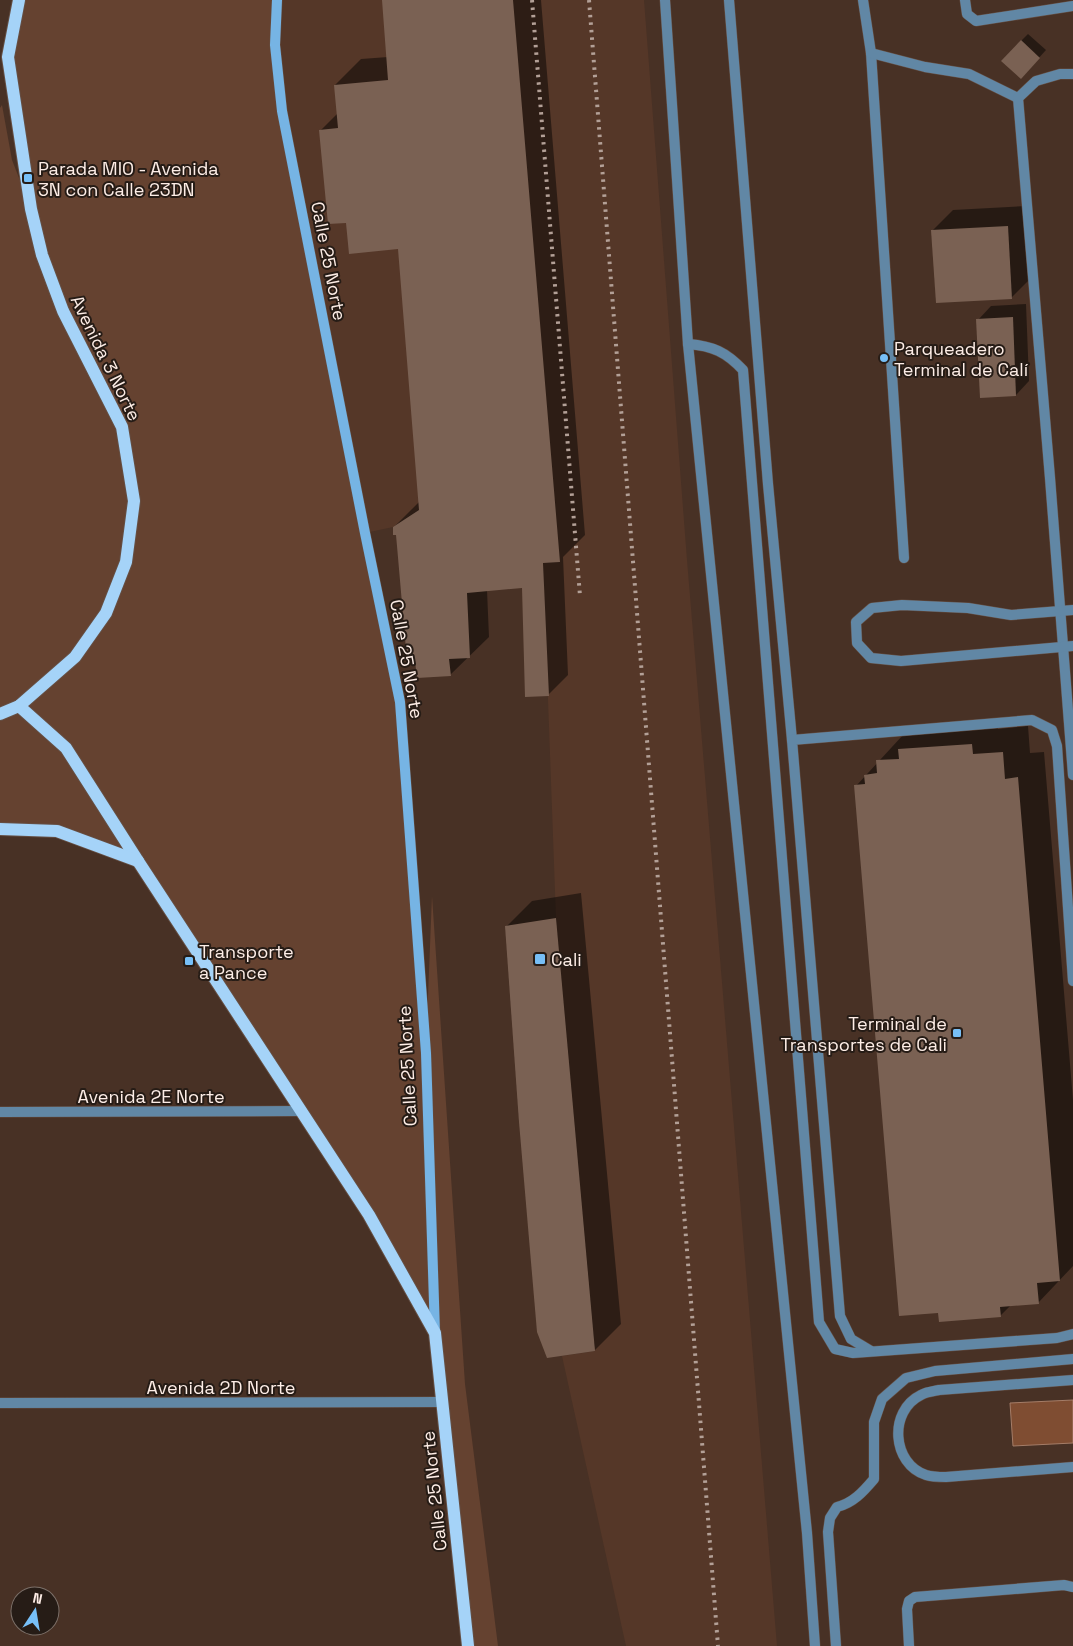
<svg xmlns="http://www.w3.org/2000/svg" width="1073" height="1646" font-family="'Space Grotesk',sans-serif">
<style>
.built{fill:#553728}
.green{fill:#654230}
.water{fill:#7f4d32;stroke:#a57d68}
.shadow{fill:#0007}
.building{fill:#7a6153}
.lines{fill:none;stroke-linecap:round;stroke-linejoin:round}
.lane-casing{stroke:#654f44;stroke-width:11}
.street-casing{stroke:#654f44;stroke-width:11}
.secondary-casing{stroke:#654f44;stroke-width:11}
.primary-casing{stroke:#654f44;stroke-width:14}
.lane{stroke:#6187a5;stroke-width:10}
.street{stroke:#6187a5;stroke-width:10}
.secondary{stroke:#76b4e4;stroke-width:10}
.primary{stroke:#a5d3f8;stroke-width:12}
.rail{stroke:#b3a097;stroke-width:4;stroke-dasharray:2.5 5;stroke-linecap:butt}
.poi-dot{fill:#77bff7;stroke:#261c16;stroke-width:2}
.labels{text-anchor:middle;dominant-baseline:central;stroke-width:4;stroke-linejoin:round;paint-order:stroke}
.poi-label{font-size:18px;fill:#fdede6;stroke:#261c16;text-anchor:start}
.street-label{font-size:18px;fill:#fdede6;stroke:#261c16}
</style>
<rect width="100%" height="100%" fill="#483125"/>
<path class="built" d="M 277,0 L 644,0 L 687,560 L 777,1646 L 626,1646 L 562,1356 L 595,1351 L 556,918 L 543,563 L 559,562 L 555,499 L 419,510 L 393,527 L 365,533 L 282,111 Z"/>
<path class="green" d="M 19,0 L 277,0 L 275,45 L 400,702 L 426,1046 L 432,896 L 465,1384 L 498,1646 L 468,1646 L 435,1333 L 393,1256 L 138,861 L 57,831 L 0,829 L 0,108 L 2,105 L 12,160 L 30,206 L 8,57 Z"/>
<path class="water" d="M 1073,1400 L 1073,1443 L 1013,1446 L 1010,1403 Z"/>
<g class="shadow">
<path d="M 383,0 L 541,0 L 585,535 L 563,557 L 568,675 L 548,695 L 523,587 L 487,590 L 489,637 L 450,675 L 394,527 L 420,501 L 400,248 L 347,222 L 321,130 L 338,113 L 335,85 L 361,59 L 388,57 Z"/>
<path d="M 1028,34 L 1046,50 L 1027,71 L 1021,41 Z"/>
<path d="M 1027,206 L 1031,278 L 1011,298 L 933,230 L 953,210 Z"/>
<path d="M 1026,304 L 1029,381 L 1016,395 L 978,320 L 991,306 Z"/>
<path d="M 997,718 L 998,729 L 1028,726 L 1030,753 L 1044,752 L 1073,1100 L 1073,1266 L 1038,1303 L 1011,1305 L 1000,1316 L 856,786 L 903,735 Z"/>
<path d="M 581,893 L 621,1324 L 595,1350 L 506,927 L 532,901 Z"/>
</g>
<g class="building">
<path d="M 382,0 L 513,0 L 560,562 L 543,563 L 549,696 L 525,697 L 522,588 L 467,593 L 470,658 L 449,659 L 451,676 L 417,678 L 415,661 L 407,661 L 397,546 L 396,535 L 393,535 L 393,527 L 419,510 L 398,249 L 349,254 L 346,223 L 328,224 L 319,130 L 338,128 L 334,85 L 388,80 Z"/>
<path d="M 1021,40 L 1040,58 L 1021,79 L 1001,61 Z"/>
<path d="M 1008,226 L 1012,299 L 936,303 L 931,230 Z"/>
<path d="M 1013,317 L 1016,396 L 980,398 L 976,319 Z"/>
<path d="M 972,744 L 973,754 L 1003,752 L 1005,779 L 1018,777 L 1060,1281 L 1037,1283 L 1039,1304 L 1000,1307 L 1001,1317 L 939,1322 L 938,1313 L 899,1316 L 854,785 L 865,784 L 864,775 L 877,773 L 876,760 L 899,759 L 898,749 Z"/>
<path d="M 556,918 L 595,1351 L 547,1358 L 537,1332 L 519,1122 L 505,926 Z"/>
</g>
<g class="lines">
<defs>
<g id="lane">
<path d="M 665,0 L 688,344 L 807,1533 L 815,1646"/>
<path d="M 729,0 L 768,484 L 792,740"/>
<path d="M 863,0 L 871,53 L 904,558"/>
<path d="M 965,0 L 967,14 L 976,21 L 1073,6"/>
<path d="M 871,53 L 925,67 L 969,74 L 1018,98"/>
<path d="M 1073,74 L 1060,74 L 1036,81 L 1018,98 L 1050,478 L 1073,775"/>
<path d="M 688,344 C 713,346 726,352 743,370 L 819,1322 L 835,1349 L 853,1353 L 1057,1338 L 1073,1334"/>
<path d="M 1073,610 L 1011,615 L 968,608 L 902,605 L 872,608 L 856,622 L 857,643 L 871,658 L 901,661 L 1073,646"/>
<path d="M 871,1351 L 851,1339 L 840,1316 L 792,740 L 1032,720 L 1052,730 L 1057,746 L 1073,981"/>
<path d="M 1073,1380 L 939,1390 C 934,1391 926,1392 921,1395 C 888,1411 892,1464 926,1475 C 932,1477 940,1477 946,1477 L 1073,1467"/>
<path d="M 836,1646 L 828,1532 L 830,1518 L 837,1507 C 853,1503 863,1492 874,1479 L 874,1422 L 882,1399 L 906,1378 L 935,1371 L 1073,1359"/>
<path d="M 909,1646 L 907,1609 L 909,1601 L 915,1597 L 1064,1585 L 1073,1587"/>
</g>
<g id="street">
<path d="M 0,1112 L 302,1111"/>
<path d="M 0,1403 L 442,1402"/>
</g>
<path id="secondary" d="M 277,0 L 275,45 L 282,111 L 365,533 L 400,702 L 426,1053 L 435,1333"/>
<g id="primary">
<path d="M 19,706 L 66,748 L 138,861 L 369,1215 L 435,1333 L 468,1646"/>
<path d="M 0,714 L 19,706 L 75,657 L 106,613 L 126,562 L 134,501 L 122,427 L 63,311 L 42,255 L 31,209 L 8,57 L 19,0"/>
<path d="M 0,829 L 57,831 L 138,861"/>
</g>
</defs>
<use href="#lane" class="lane-casing"/>
<use href="#street" class="street-casing"/>
<use href="#secondary" class="secondary-casing"/>
<use href="#primary" class="primary-casing"/>
<use href="#lane" class="lane"/>
<use href="#street" class="street"/>
<use href="#secondary" class="secondary"/>
<use href="#primary" class="primary"/>
<g class="rail">
<path d="M 532,0 L 580,596"/>
<path d="M 589,0 L 718,1646"/>
</g>
</g>
<g class="poi-dot">
<rect x="23" y="173" width="10" height="10" rx="2.5"/>
<circle cx="884" cy="358" r="5"/>
<rect x="534" y="953" width="12" height="12" rx="2.5"/>
<rect x="184" y="956" width="10" height="10" rx="2.5"/>
<rect x="952" y="1028" width="10" height="10" rx="2.5"/>
</g>
<g class="labels">
<g class="poi-label">
<text x="38" y="168">Parada MIO - Avenida<tspan x="38" dy="21">3N con Calle 23DN</tspan></text>
<text x="894" y="348">Parqueadero<tspan x="894" dy="21">Terminal de Calí</tspan></text>
<text x="199" y="951">Transporte<tspan x="199" dy="21">a Pance</tspan></text>
<text x="551" y="959">Cali</text>
<text x="947" y="1023" text-anchor="end">Terminal de<tspan x="947" dy="21">Transportes de Cali</tspan></text>
</g>
<g class="street-label">
<text transform="translate(329 261) rotate(79)">Calle 25 Norte</text>
<text transform="translate(106 358) rotate(64)">Avenida 3 Norte</text>
<text transform="translate(407 659) rotate(80)">Calle 25 Norte</text>
<text transform="translate(407 1066) rotate(-93)">Calle 25 Norte</text>
<text x="151" y="1096">Avenida 2E Norte</text>
<text x="221" y="1387">Avenida 2D Norte</text>
<text transform="translate(434 1491) rotate(-96)">Calle 25 Norte</text>
</g>
</g>
<g transform="translate(35 1611) rotate(12)"><circle r="24" fill="#261c16" stroke="#7c7069"/>
<path d="M0-4L9 19L0 12L-9 19Z" fill="#77bff7"/>
<text y="-8" font-size="14" font-weight="bold" text-anchor="middle" fill="#fdede6">N</text>
</g>
</svg>
